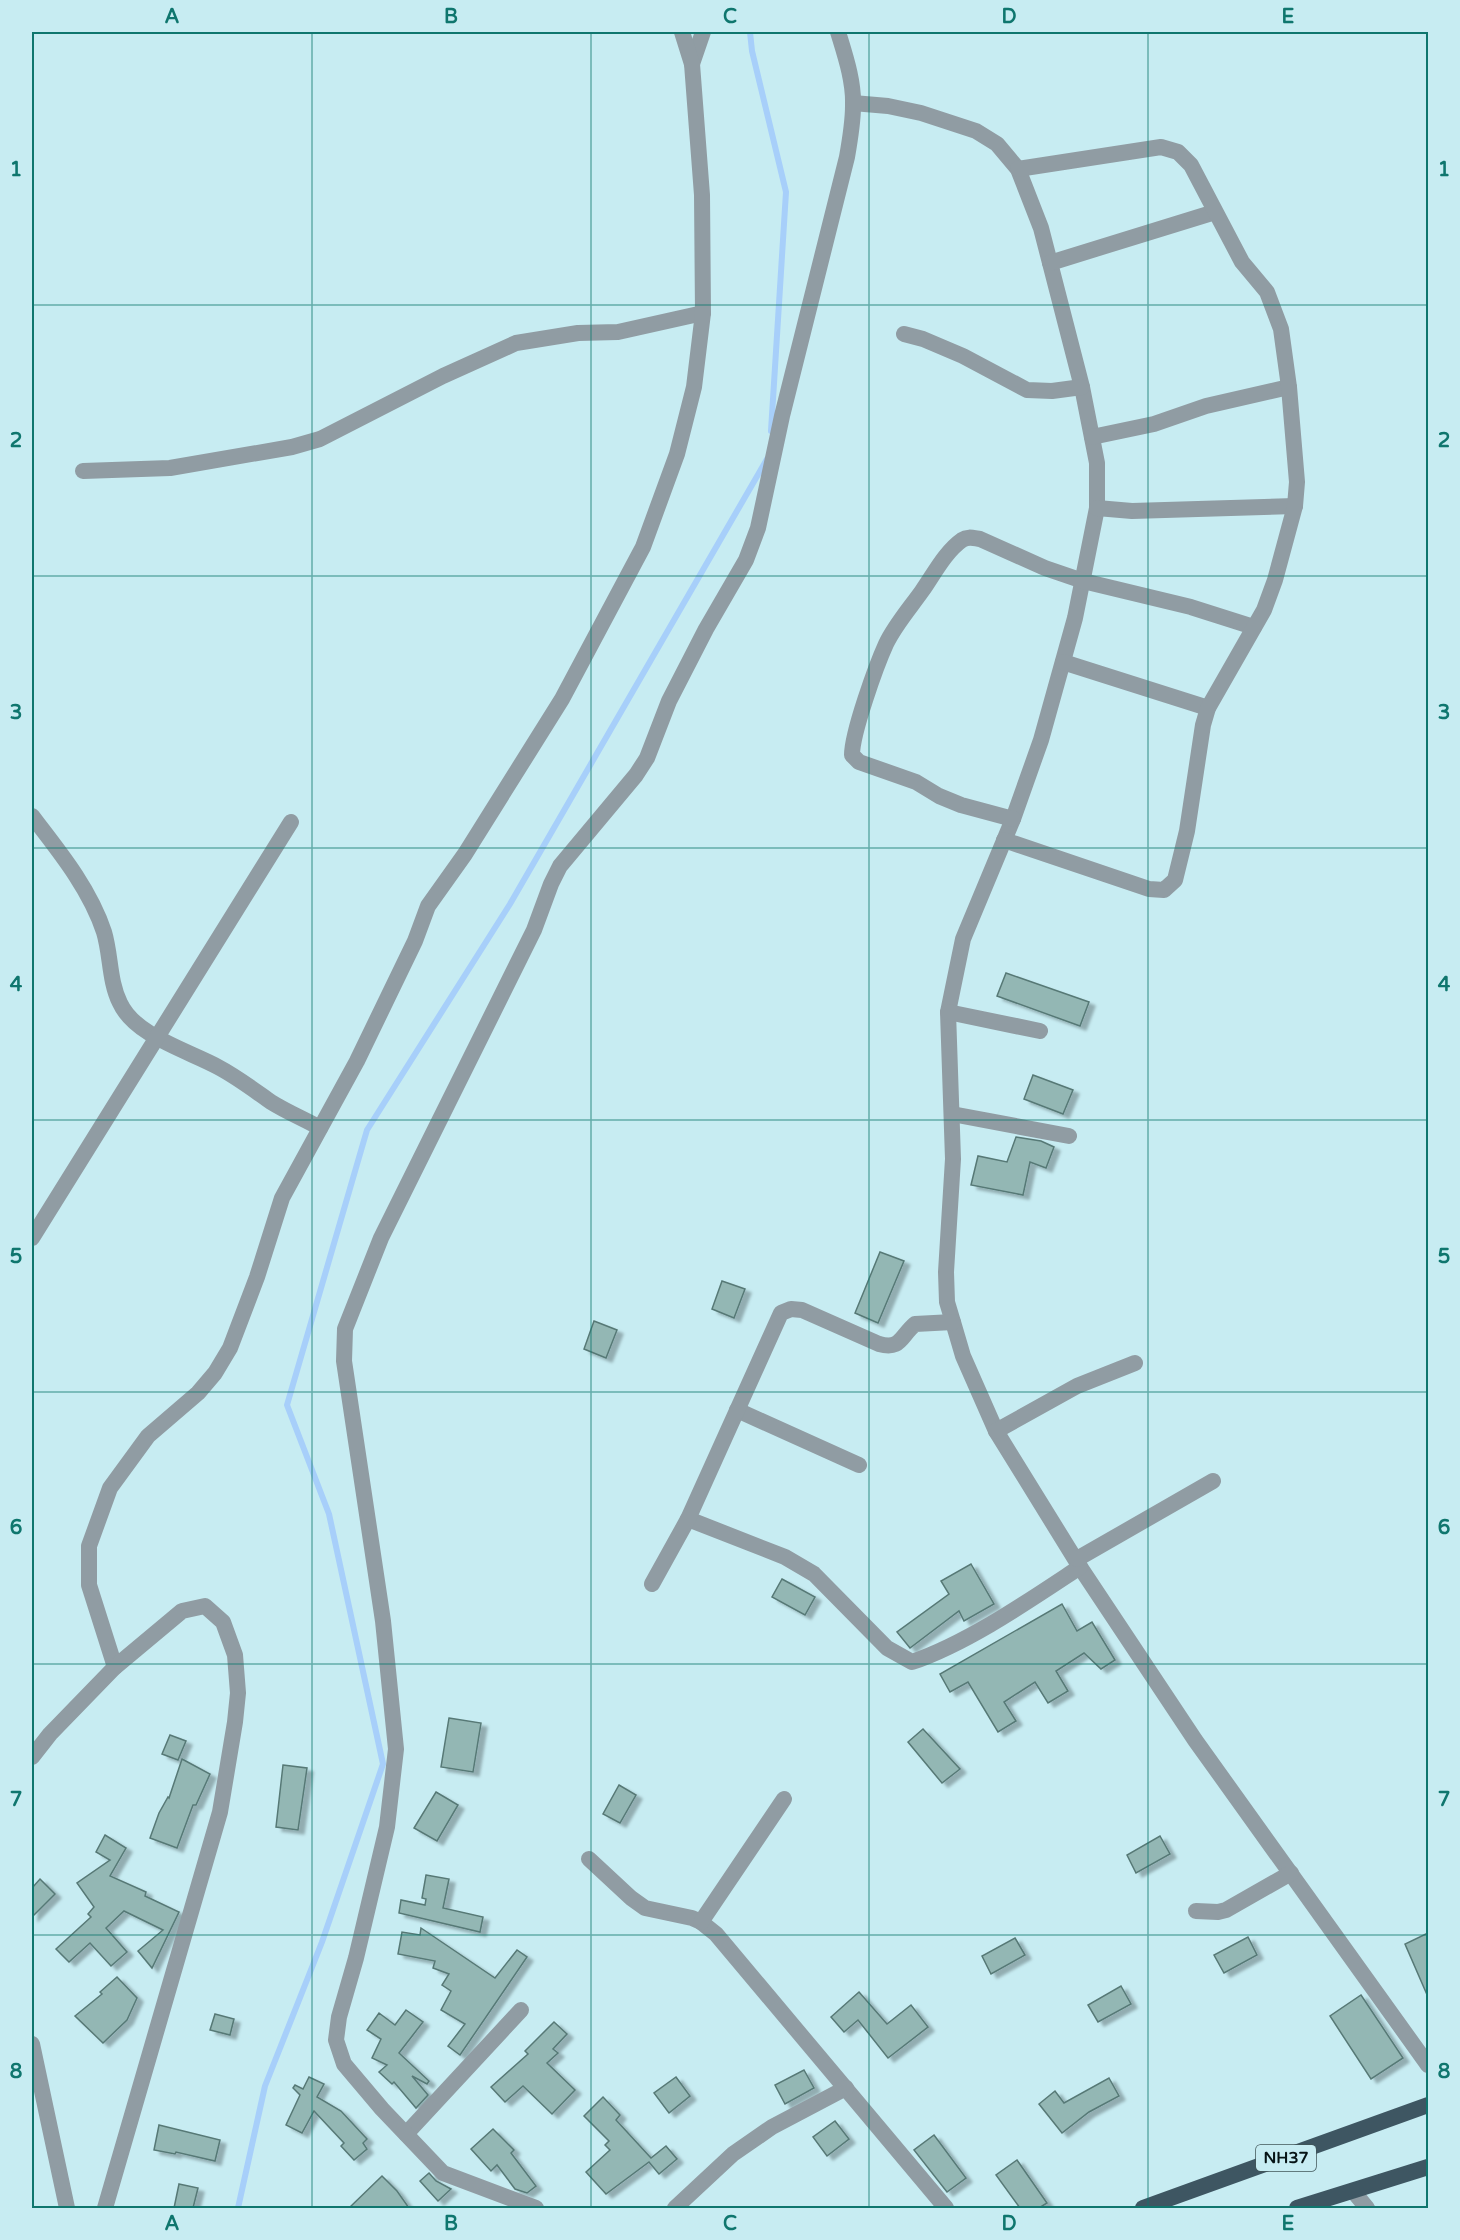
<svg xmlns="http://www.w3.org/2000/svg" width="1460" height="2240" font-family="'Varela Round',sans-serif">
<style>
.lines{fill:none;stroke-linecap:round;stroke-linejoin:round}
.stream{stroke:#a7cffa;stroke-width:6}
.building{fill:#93b7b4;stroke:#577976;stroke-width:1.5;filter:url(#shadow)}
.minor{stroke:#909ca3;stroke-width:16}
.trunk{stroke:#3e5662;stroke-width:16}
.grid{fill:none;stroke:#0f766e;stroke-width:1.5;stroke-opacity:0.55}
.labels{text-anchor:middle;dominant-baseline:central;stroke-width:5;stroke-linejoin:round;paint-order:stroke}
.shield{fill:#c7ecf2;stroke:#415558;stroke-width:1.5}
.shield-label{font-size:16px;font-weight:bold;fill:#071416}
.neatline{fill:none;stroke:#0f766e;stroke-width:2}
.grid-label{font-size:20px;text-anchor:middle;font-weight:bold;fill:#0f766e}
</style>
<defs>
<filter id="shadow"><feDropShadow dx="6" dy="4" stdDeviation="1.5" flood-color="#0004"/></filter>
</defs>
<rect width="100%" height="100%" fill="#c7ecf2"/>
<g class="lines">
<g class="stream">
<path d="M 750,32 L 752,51 L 786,192 L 771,431"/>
<path d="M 238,2208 L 265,2086 L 322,1942 L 383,1764 L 329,1514 L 287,1405 L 367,1130 L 510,904 L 767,459"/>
</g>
</g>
<g class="building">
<path d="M 1006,973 L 1089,1002 L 1080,1026 L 997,996 Z"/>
<path d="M 1033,1075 L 1073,1090 L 1063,1114 L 1024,1099 Z"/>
<path d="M 1016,1137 L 1041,1141 L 1054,1147 L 1046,1168 L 1030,1162 L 1023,1195 L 971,1185 L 978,1156 L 1007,1162 Z"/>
<path d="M 880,1252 L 904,1261 L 878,1323 L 855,1313 Z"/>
<path d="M 722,1281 L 745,1289 L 734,1318 L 712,1309 Z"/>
<path d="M 594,1321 L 617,1330 L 606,1358 L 584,1349 Z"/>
<path d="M 971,1564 L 994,1604 L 964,1621 L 959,1611 L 910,1648 L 897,1632 L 949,1594 L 941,1581 Z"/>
<path d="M 782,1579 L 815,1597 L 805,1615 L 772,1597 Z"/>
<path d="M 1062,1604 L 1077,1631 L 1092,1622 L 1115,1660 L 1101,1669 L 1084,1653 L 1056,1671 L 1068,1691 L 1048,1703 L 1035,1682 L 1004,1702 L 1016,1721 L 998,1732 L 968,1682 L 950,1692 L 940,1674 Z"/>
<path d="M 449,1718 L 481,1723 L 473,1772 L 441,1767 Z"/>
<path d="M 923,1729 L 960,1769 L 942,1783 L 908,1742 Z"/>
<path d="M 170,1735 L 186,1741 L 178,1760 L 162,1754 Z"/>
<path d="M 182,1759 L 210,1774 L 196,1805 L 193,1805 L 177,1848 L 150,1838 L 159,1813 L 168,1797 L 169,1798 Z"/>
<path d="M 283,1765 L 307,1768 L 298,1830 L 276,1827 Z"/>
<path d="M 619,1785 L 636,1795 L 620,1823 L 603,1814 Z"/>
<path d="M 436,1792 L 458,1805 L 437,1841 L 414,1828 Z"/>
<path d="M 105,1835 L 126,1848 L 110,1876 L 146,1892 L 145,1896 L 179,1912 L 152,1968 L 138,1951 L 163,1930 L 124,1911 L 106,1928 L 127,1952 L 111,1966 L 90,1943 L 69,1962 L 56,1949 L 91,1917 L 88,1914 L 94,1907 L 77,1883 L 110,1860 L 96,1852 Z"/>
<path d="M 1160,1836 L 1170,1854 L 1136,1873 L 1127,1855 Z"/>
<path d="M 426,1875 L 449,1879 L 443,1908 L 483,1917 L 480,1932 L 399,1913 L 401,1900 L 425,1905 L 426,1899 L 422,1898 Z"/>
<path d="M 40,1879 L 55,1894 L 32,1917 L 32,1888 Z"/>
<path d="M 421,1928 L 495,1978 L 517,1950 L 527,1957 L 460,2055 L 448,2046 L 465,2024 L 441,2010 L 451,1991 L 442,1985 L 449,1974 L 433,1968 L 435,1961 L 398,1954 L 402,1932 L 420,1935 Z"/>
<path d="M 1428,1933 L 1428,1997 L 1405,1944 Z"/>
<path d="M 1248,1937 L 1257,1955 L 1224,1973 L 1214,1955 Z"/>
<path d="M 1015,1938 L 1025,1955 L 991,1974 L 982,1956 Z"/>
<path d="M 117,1977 L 137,1998 L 127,2020 L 103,2043 L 75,2016 L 102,1994 L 100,1992 Z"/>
<path d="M 1121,1986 L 1131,2004 L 1098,2022 L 1088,2005 Z"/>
<path d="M 859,1992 L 887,2024 L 911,2005 L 928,2027 L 888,2058 L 858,2020 L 844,2032 L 831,2017 Z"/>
<path d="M 1361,1995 L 1403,2058 L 1371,2079 L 1330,2016 Z"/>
<path d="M 406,2010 L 423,2022 L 399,2053 L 429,2081 L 427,2084 L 412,2076 L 428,2095 L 416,2108 L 394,2082 L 392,2084 L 379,2072 L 387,2065 L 372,2058 L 381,2039 L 367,2030 L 379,2013 L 395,2025 Z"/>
<path d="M 215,2014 L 234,2019 L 230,2035 L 210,2030 Z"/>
<path d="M 554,2022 L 567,2034 L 553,2049 L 558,2053 L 547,2063 L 575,2090 L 552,2114 L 523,2086 L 505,2102 L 491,2087 L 528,2054 L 525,2051 Z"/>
<path d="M 804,2070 L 814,2088 L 785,2104 L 775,2085 Z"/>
<path d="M 309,2077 L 324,2084 L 317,2097 L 341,2111 L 367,2139 L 363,2143 L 367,2149 L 354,2160 L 341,2146 L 344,2143 L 314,2111 L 302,2133 L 286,2125 L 300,2095 L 293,2088 L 295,2085 L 303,2089 Z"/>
<path d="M 676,2077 L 690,2096 L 669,2113 L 654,2093 Z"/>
<path d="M 1109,2078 L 1119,2096 L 1089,2112 L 1062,2133 L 1039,2104 L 1055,2091 L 1064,2103 Z"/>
<path d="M 603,2097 L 620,2115 L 616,2120 L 651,2158 L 666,2146 L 677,2159 L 659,2174 L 649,2162 L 606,2194 L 586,2172 L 610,2150 L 605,2145 L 609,2141 L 584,2116 Z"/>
<path d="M 835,2121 L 849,2139 L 827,2156 L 813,2137 Z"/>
<path d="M 159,2125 L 220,2140 L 215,2161 L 176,2152 L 175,2154 L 154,2150 Z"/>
<path d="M 493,2129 L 514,2150 L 511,2153 L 536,2186 L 527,2193 L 515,2189 L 497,2165 L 491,2171 L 471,2149 Z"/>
<path d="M 934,2135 L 966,2178 L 947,2192 L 914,2150 Z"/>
<path d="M 1017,2160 L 1047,2203 L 1039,2208 L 1020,2208 L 996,2175 Z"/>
<path d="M 429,2173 L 436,2181 L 451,2189 L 438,2201 L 420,2181 Z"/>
<path d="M 382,2176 L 397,2191 L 409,2208 L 349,2208 Z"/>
<path d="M 179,2184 L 198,2188 L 193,2208 L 174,2208 Z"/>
</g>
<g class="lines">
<g class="minor">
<path d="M 692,64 L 703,32"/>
<path d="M 853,103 L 888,106 L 921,113 L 976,131 L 997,144 L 1018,169 L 1041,228 L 1082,387 L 1097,463 L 1097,508 L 1075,618 L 1041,740 L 1013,819 L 963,939 L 948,1012 L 953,1159 L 946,1272 L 947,1302 L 953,1322 L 963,1356 L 996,1431 L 1080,1567 L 1195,1740 L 1428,2065"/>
<path d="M 1050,263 L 1215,212"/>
<path d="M 904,334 L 923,339 L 963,356 L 1027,390 L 1052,391 L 1082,387"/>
<path d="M 1092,437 L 1154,424 L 1206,406 L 1289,387"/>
<path d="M 83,471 L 170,468 L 292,447 L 320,439 L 443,376 L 516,343 L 578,333 L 618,332 L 703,313"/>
<path d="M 1097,508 L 1132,511 L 1295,506"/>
<path d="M 1063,662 L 1208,708"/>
<path d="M 32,816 C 59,851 90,889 104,932 C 111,955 109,981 120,1003 C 135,1036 189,1051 218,1067 C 237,1077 254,1090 271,1102 C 287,1112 304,1119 320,1128"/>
<path d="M 1013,819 L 961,805 L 939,796 L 916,782 L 859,762 L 852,755 C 852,733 876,666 886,644 C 895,625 910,608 922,591 C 934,574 945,552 962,540 C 968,536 973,538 980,539 L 1045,568 L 1083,581 L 1191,607 L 1254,627"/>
<path d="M 1004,840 L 1149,889 L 1164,890 L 1175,880 L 1187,831 L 1203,725 L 1208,708 L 1264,610 L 1275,580 L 1295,506 L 1297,482 L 1289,387 L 1281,329 L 1267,292 L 1242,262 L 1191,165 L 1178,152 L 1161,147 L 1018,169"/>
<path d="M 948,1012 L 1040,1031"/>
<path d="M 952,1114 L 1069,1136"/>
<path d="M 32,1238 L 291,822"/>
<path d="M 737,1410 L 859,1465"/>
<path d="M 996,1431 L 1077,1386 L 1135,1363"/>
<path d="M 688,1519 L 785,1557 L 814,1574 L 887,1648 L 912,1662 C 968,1643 1030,1600 1080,1567"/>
<path d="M 1077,1559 L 1213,1481"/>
<path d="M 652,1584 L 688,1519 L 781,1313 L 791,1309 L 802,1310 L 879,1344 C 901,1350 900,1337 915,1324 L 953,1322"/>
<path d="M 115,1667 L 89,1585 L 89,1546 L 110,1488 L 148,1436 L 198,1393 L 215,1373 L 230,1348 L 257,1277 L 282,1198 L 357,1061 L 415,941 L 428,906 L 465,854 L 562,699 L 643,547 L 677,454 L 694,387 L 703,313 L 702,195 L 692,64 L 682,32"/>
<path d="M 32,1757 L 50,1734 L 115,1667 L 182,1611 L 205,1606 L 223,1622 L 235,1655 L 238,1693 L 235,1722 L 220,1812 L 105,2208"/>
<path d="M 589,1859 L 631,1898 L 645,1908 L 692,1918 L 701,1922 L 716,1934 L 946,2208"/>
<path d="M 1196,1911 L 1218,1912 L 1226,1910 L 1291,1873"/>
<path d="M 701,1922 L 784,1799"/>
<path d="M 32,2044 L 67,2208"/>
<path d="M 406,2134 L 521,2010"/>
<path d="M 1353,2191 L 1367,2208"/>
<path d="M 536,2208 L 443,2173 L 382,2109 L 344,2064 L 336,2040 L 339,2017 L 356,1958 L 387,1827 L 396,1749 L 383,1621 L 344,1361 L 345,1329 L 381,1238 L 534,930 L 551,884 L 560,866 L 636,775 L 647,758 L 669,701 L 706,629 L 746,560 L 758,528 L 782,416 L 847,157 C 850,140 853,123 853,106 C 854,81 845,55 838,32"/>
<path d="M 675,2208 L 733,2154 L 772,2127 L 846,2088"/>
</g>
<g class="trunk">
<path d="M 1143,2208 L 1428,2105"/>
<path d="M 1297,2208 L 1428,2167"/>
</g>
</g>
<path class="grid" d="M 312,32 L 312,2208M 591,32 L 591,2208M 869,32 L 869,2208M 1148,32 L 1148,2208M 32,305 L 1428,305M 32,576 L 1428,576M 32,848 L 1428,848M 32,1120 L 1428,1120M 32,1392 L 1428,1392M 32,1664 L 1428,1664M 32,1935 L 1428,1935"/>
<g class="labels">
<rect class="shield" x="1256" y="2145" width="60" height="26" rx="4.5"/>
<g class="shield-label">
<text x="1286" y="2158">NH37</text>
</g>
</g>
<rect width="1460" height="2240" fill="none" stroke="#c7ecf2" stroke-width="66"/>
<rect x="33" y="33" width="1394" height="2174" class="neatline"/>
<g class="grid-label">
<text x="172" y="23">A</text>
<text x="451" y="23">B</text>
<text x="730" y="23">C</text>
<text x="1009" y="23">D</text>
<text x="1288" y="23">E</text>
<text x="16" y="176">1</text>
<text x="1444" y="176">1</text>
<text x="16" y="447">2</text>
<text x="1444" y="447">2</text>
<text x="16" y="719">3</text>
<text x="1444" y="719">3</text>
<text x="16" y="991">4</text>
<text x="1444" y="991">4</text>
<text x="16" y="1263">5</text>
<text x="1444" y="1263">5</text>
<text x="16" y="1534">6</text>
<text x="1444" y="1534">6</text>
<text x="16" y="1806">7</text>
<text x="1444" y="1806">7</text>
<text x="16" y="2078">8</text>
<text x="1444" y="2078">8</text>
<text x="172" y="2230">A</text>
<text x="451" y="2230">B</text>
<text x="730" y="2230">C</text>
<text x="1009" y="2230">D</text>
<text x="1288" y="2230">E</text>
</g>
</svg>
